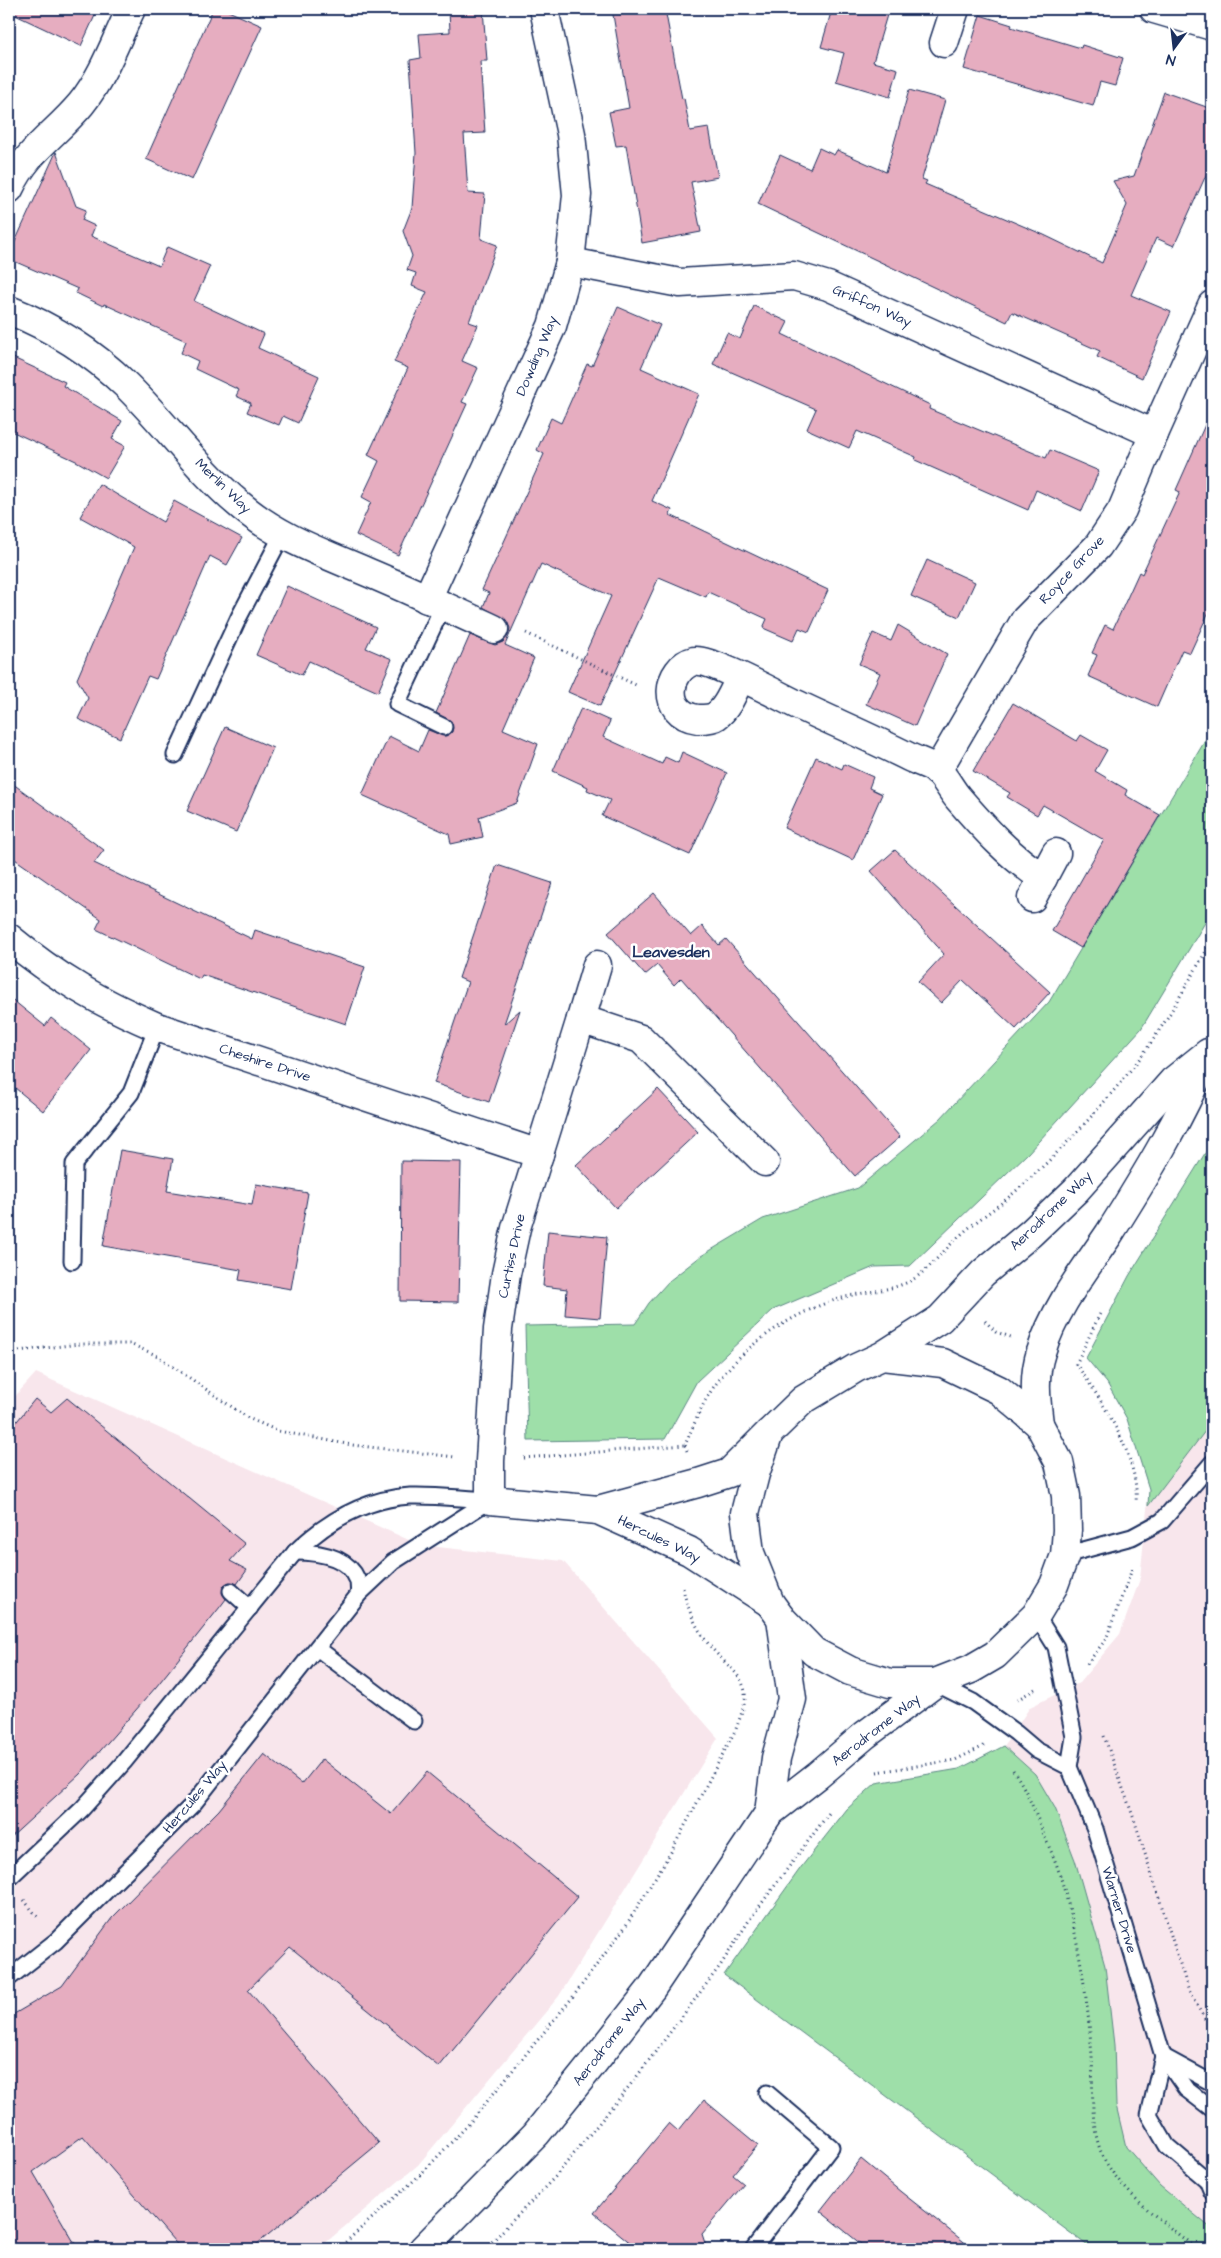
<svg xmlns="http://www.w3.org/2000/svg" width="1221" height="2258" font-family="'Architects Daughter',sans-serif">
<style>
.built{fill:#f8e6ec}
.green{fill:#9edfa9;stroke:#5c8784}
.building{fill:#e6adc0;stroke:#1b2f5e}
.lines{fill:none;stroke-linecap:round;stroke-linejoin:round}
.service-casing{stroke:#1b2f5e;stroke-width:19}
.minor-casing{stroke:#1b2f5e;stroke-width:31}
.tertiary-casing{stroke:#1b2f5e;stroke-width:31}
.path{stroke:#1b2f5e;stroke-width:3;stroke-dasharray:1 4;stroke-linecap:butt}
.service{stroke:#fff;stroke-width:15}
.minor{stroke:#fff;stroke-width:28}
.tertiary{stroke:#fff;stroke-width:28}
.labels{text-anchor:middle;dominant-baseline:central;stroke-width:5;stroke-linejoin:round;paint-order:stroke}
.street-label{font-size:14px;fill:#1b2f5e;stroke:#fff}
.quarter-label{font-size:16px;font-weight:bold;fill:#1b2f5e;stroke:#fff}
</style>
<rect width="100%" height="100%" fill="#fff"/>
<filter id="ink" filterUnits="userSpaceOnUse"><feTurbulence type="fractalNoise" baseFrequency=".02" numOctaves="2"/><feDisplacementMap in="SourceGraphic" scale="10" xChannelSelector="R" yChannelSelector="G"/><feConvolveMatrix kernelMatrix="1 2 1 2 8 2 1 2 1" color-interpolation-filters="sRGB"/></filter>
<g filter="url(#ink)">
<g class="built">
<path d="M 1212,1185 L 1212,2249 L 1092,2249 L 724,1975 L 802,1866 L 847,1809 L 876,1783 L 959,1769 L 1004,1746 L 1030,1707 L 1079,1683 L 1120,1634 L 1140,1579 L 1149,1489 L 1138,1456 Z"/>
<path d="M 36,1373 L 420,1545 L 563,1561 L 718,1738 L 559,1996 L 418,2165 L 318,2249 L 9,2249 L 9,1403 Z"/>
</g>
<g class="green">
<path d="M 1212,729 L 1212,911 L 1141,1029 L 1028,1153 L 910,1266 L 874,1267 L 773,1310 L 697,1381 L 665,1439 L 528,1441 L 525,1326 L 635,1324 L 649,1303 L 669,1281 L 701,1256 L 763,1219 L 858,1188 L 940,1119 L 1049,1002 Z"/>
<path d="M 1212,1142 L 1212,1422 L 1148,1506 L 1149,1489 L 1127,1419 L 1107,1383 L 1086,1358 L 1129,1276 Z"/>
<path d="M 1004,1746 L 1035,1774 L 1055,1808 L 1075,1860 L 1105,1966 L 1114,2045 L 1116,2105 L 1126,2147 L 1160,2186 L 1212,2229 L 1212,2249 L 1092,2249 L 724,1975 L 802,1866 L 847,1809 L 876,1783 L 959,1769 Z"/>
</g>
<g class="building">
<path d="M 9,9 L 98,9 L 81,46 L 9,12 Z"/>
<path d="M 213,9 L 224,9 L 262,26 L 192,180 L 146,159 Z"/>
<path d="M 449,9 L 483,9 L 487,61 L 480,61 L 485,133 L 464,134 L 468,193 L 485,194 L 481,239 L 497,245 L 469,322 L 478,325 L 462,361 L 478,368 L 462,402 L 467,404 L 398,555 L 356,535 L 371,502 L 362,497 L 379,461 L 368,455 L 408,368 L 394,362 L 427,292 L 412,286 L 416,273 L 407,270 L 412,256 L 403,231 L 412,208 L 416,153 L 410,60 L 421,58 L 419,34 L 450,32 Z"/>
<path d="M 612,9 L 665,9 L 682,99 L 684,98 L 690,131 L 709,128 L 718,177 L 691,182 L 701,232 L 642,243 L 626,145 L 616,146 L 609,112 L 629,108 Z"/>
<path d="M 832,9 L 867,9 L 887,15 L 873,62 L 898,69 L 890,97 L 836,81 L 844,53 L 821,47 Z"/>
<path d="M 980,15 L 1012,25 L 1011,27 L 1081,48 L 1082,45 L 1123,58 L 1115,86 L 1100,82 L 1093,106 L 964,69 Z"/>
<path d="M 909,90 L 945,100 L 922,179 L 927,181 L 925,184 L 1044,235 L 1102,263 L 1127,205 L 1113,181 L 1134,176 L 1164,92 L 1212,109 L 1212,162 L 1174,246 L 1156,238 L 1131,295 L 1171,312 L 1142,378 L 1097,357 L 1100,351 L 1012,312 L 1007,322 L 758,204 L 780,155 L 810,169 L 819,148 L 834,155 L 837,150 L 886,172 Z"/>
<path d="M 56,152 L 76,206 L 86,210 L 82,220 L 95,226 L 91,236 L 159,266 L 167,247 L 210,266 L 194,301 L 264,334 L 258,348 L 319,376 L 298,423 L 283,416 L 279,425 L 247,412 L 251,403 L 236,396 L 239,390 L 195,369 L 198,361 L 181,353 L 186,341 L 104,304 L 103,306 L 76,293 L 78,289 L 9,259 L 9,255 Z"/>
<path d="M 754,306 L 788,322 L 782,334 L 930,405 L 929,409 L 1046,458 L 1050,450 L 1099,471 L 1082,511 L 1036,490 L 1028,510 L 915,460 L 916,457 L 857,431 L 849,448 L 807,429 L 816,409 L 713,364 L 727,333 L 740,339 Z"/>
<path d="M 618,307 L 660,325 L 641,368 L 699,394 L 652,501 L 672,510 L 670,515 L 828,590 L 809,632 L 799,628 L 793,641 L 763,628 L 767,619 L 708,592 L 706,597 L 659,577 L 600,706 L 568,692 L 611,596 L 541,564 L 505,645 L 534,658 L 503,729 L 538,744 L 517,803 L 479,817 L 483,837 L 451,844 L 449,834 L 362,795 L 389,736 L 419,751 L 428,730 L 444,736 L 452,732 L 451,721 L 436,713 L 470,635 L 495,645 L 503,642 L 508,636 L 510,628 L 506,620 L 483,607 L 489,593 L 482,590 L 544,454 L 537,450 L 551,418 L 561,423 L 587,364 L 592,366 Z"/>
<path d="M 9,356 L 65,382 L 63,386 L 122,421 L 112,439 L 125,446 L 106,478 L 76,461 L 9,430 Z"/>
<path d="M 1212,409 L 1212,605 L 1190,653 L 1182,650 L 1157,707 L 1088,676 L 1097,655 L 1092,653 L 1105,625 L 1113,629 L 1139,572 L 1142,574 L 1180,492 L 1176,490 Z"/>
<path d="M 99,484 L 163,522 L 174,501 L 242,538 L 227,565 L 210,556 L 156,679 L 148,676 L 120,738 L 78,719 L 88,698 L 77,679 L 134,547 L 80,517 Z"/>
<path d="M 927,560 L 975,582 L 959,617 L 911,596 Z"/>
<path d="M 287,586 L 376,627 L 366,648 L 392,659 L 378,692 L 309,661 L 302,675 L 256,655 Z"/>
<path d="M 898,625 L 947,654 L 915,726 L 866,704 L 880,673 L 859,664 L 873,633 L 891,641 Z"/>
<path d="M 1013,703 L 1077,741 L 1081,735 L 1107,750 L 1095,771 L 1127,790 L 1125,795 L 1160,815 L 1081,948 L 1052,931 L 1104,840 L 1043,805 L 1037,815 L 1007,797 L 1010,793 L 973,771 Z"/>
<path d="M 581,708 L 610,721 L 603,737 L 662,764 L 665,757 L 678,763 L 682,752 L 727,773 L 690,855 L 602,816 L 610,800 L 587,790 L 588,787 L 553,771 Z"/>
<path d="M 225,727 L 273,748 L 236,832 L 187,811 Z"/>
<path d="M 816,757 L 842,769 L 844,764 L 873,777 L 869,788 L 882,794 L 853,860 L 784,828 Z"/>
<path d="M 9,781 L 104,850 L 94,863 L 252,939 L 255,930 L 365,967 L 346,1024 L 202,975 L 200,979 L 96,929 L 101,919 L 9,855 Z"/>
<path d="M 895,850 L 1050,992 L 1016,1029 L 963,980 L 941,1003 L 918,982 L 944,954 L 871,871 Z"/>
<path d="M 497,865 L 552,883 L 504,1024 L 520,1010 L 489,1102 L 434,1083 L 468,982 L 459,978 Z"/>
<path d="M 654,893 L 691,936 L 702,926 L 719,945 L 726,939 L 900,1137 L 855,1176 L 681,978 L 674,985 L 657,965 L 645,975 L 608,933 Z"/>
<path d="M 9,997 L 45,1026 L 51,1018 L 91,1050 L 43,1111 L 9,1083 Z"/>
<path d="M 658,1089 L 698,1132 L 616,1208 L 576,1165 Z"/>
<path d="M 120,1150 L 173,1159 L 167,1191 L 252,1205 L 256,1184 L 308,1193 L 291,1289 L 239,1280 L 241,1270 L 103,1246 Z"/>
<path d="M 401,1161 L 461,1162 L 458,1302 L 400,1301 Z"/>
<path d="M 548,1231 L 607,1237 L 600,1318 L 565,1315 L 567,1289 L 543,1286 Z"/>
<path d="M 67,1398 L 245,1544 L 230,1561 L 247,1570 L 237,1584 L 229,1582 L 224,1585 L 222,1593 L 226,1599 L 220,1607 L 156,1687 L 80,1774 L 9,1839 L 9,1431 L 35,1399 L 51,1412 Z"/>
<path d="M 264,1754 L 302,1784 L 322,1759 L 391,1814 L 427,1772 L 578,1897 L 439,2067 L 290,1947 L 248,1990 L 379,2143 L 251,2249 L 181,2249 L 83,2136 L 33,2172 L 78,2249 L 9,2249 L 9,2017 L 62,1986 L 112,1918 L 219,1810 Z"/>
<path d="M 704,2100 L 758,2145 L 733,2175 L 744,2184 L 702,2234 L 707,2249 L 638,2249 L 594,2213 L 669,2123 L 678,2131 Z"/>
<path d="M 861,2159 L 901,2192 L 973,2249 L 867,2249 L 820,2211 Z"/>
</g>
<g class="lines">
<defs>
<g id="service">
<path d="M 443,606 L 397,704 L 444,727"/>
<path d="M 175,755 L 239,617 L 282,535"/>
<path d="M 72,1261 L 74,1164 L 131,1093 L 157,1027"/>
<path d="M 295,1552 C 317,1552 347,1555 357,1579 C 359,1583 358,1590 359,1594"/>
<path d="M 1065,1555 L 1132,1537 L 1162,1521 L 1212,1463"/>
<path d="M 231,1591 L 250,1608"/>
<path d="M 1036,1615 L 1056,1647 L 1074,1737 L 1069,1767 L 1095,1829 L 1163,2056 L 1186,2089 L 1212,2109"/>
<path d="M 317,1648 L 414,1721"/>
<path d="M 935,1683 L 973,1702 L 1016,1733 L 1036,1750 L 1069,1767"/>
<path d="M 9,1878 L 82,1809 L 124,1762 L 295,1552 C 326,1522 365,1499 410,1496 C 436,1495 464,1499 490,1500"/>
<path d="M 9,1978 L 56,1941 L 194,1803 L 359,1594 L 393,1562 L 490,1500"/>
<path d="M 1163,2056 L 1149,2115 L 1167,2146 L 1207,2180 L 1212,2192"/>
<path d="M 1166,2058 L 1212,2083"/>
<path d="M 753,2249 L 831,2147 L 767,2093"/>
</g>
<g id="minor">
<path d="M 1154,9 L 1212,26"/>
<path d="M 944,43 L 955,9"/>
<path d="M 9,189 C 27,150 55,135 81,104 C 103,77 116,40 131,9"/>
<path d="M 570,262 L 680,283 L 794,276 L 828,286 L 1154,434"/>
<path d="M 9,310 C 52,327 92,352 126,385 C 165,423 198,470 240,505 C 277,537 323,553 367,572 C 410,590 452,610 494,629"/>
<path d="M 427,599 L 552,326 L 570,262 L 577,195 L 571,134 L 544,9"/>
<path d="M 740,678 C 734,690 728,708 716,716 C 712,719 703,719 698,719 C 659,714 668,667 694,661 C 710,658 779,696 798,705 C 834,722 871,738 907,756 C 916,761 930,764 938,771 C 946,779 951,790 958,798 C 984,828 1010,857 1043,878"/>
<path d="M 937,771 L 1025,620 L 1098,546 L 1122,510 L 1154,434 L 1212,305"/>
<path d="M 1032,898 L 1056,853"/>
<path d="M 9,938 C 57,978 99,1002 157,1027 L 539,1154"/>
<path d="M 581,1019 L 597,965"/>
<path d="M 765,1162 L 641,1039 L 581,1019 L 516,1228 L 506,1274 L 498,1329 L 490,1461 L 490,1500 L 598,1510 L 689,1551 L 770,1603"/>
<path d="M 598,1510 L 698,1483 L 729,1473 L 769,1433"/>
</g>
<g id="tertiary">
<path d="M 882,1356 L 943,1363 L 999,1390 L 1039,1424 L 1059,1462 L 1066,1496 L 1067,1530 L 1065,1555 L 1054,1585 L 1036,1615 L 995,1655 L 971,1669 L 935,1683 L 890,1683 L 850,1671 L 814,1652 L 781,1618 L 770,1603 L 750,1553 L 745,1513 L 755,1474 L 769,1433 L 803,1400 L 856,1368 L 882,1356 L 940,1319 L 983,1273 L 1031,1233 L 1076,1190 L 1173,1081 L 1208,1053"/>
<path d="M 1039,1424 C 1036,1399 1033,1376 1041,1352 C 1054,1309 1084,1271 1109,1234 C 1145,1177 1180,1120 1206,1057"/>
<path d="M 769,1813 L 776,1758 L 792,1699 L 781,1618"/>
<path d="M 423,2249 L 536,2134 L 590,2067 L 651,1989 L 769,1813 L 818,1775 L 865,1735 L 935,1683"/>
</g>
</defs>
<use href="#service" class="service-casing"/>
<use href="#minor" class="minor-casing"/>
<use href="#tertiary" class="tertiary-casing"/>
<g class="path">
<path d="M 1209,271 L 1212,264"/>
<path d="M 526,633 L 638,686"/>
<path d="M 1100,1314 L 1076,1364 C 1101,1399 1140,1458 1136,1502"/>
<path d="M 985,1321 L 996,1332 L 1011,1337"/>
<path d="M 9,1352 L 80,1344 L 130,1344 L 156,1355 L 248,1418 L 278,1431 L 352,1445 L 455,1457"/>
<path d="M 687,1451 L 685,1445 C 691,1431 697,1417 704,1403 C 730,1354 788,1313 842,1298 C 866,1290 897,1292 918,1276 C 935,1263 947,1246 964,1232 C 976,1221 990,1212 1003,1202 C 1049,1164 1092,1118 1129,1072 C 1162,1032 1186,985 1212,941"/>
<path d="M 524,1458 L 685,1445"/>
<path d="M 1087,1664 L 1106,1639 L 1131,1572 L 1132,1566"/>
<path d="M 1017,1700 L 1035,1689"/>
<path d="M 1104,1736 L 1134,1819 L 1189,1992 L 1212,2031"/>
<path d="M 1013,1770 C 1027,1790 1035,1812 1044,1835 C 1048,1845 1053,1855 1057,1866 C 1077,1927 1087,1992 1092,2056 C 1094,2090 1088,2133 1107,2164 C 1128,2198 1166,2224 1197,2249"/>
<path d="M 877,1772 L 955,1760 L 982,1747 L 985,1743"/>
<path d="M 24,1900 L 39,1919"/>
<path d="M 338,2249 L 420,2175 L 467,2126 L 572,1998 L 625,1927 L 671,1852 L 736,1729 C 740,1717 748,1700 744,1688 C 740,1674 730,1668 721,1658 C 702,1640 688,1614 683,1588"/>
<path d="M 485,2249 L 555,2177 L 635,2079 L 720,1966 L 750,1919 L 829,1813"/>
</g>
<use href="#service" class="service"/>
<use href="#minor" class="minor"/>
<use href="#tertiary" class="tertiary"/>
</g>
</g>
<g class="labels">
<g class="street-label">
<text transform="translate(872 306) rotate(24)">Griffon Way</text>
<text transform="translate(537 356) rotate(-67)">Dowding Way</text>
<text transform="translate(223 486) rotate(44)">Merlin Way</text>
<text transform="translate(1072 570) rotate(-47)">Royce Grove</text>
<text transform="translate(265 1063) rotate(18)">Cheshire Drive</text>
<text transform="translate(1051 1211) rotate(-44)">Aerodrome Way</text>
<text transform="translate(512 1256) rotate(-78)">Curtiss Drive</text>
<text transform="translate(659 1539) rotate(26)">Hercules Way</text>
<text transform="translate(876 1730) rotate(-38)">Aerodrome Way</text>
<text transform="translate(195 1797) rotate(-50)">Hercules Way</text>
<text transform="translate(1119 1910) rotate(73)">Warner Drive</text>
<text transform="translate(609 2042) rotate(-52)">Aerodrome Way</text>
</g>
<g class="quarter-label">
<text x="671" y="952">Leavesden</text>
</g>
</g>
<rect width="1221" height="2258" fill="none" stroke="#fff" stroke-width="30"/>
<rect x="15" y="15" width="1191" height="2228" fill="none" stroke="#1b2f5e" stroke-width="2" filter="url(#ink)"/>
<g transform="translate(1174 48) rotate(195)" stroke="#ffffff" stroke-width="4" paint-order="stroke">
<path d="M0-4L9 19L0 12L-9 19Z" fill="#1b2f5e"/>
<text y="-8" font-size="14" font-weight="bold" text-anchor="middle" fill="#1b2f5e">N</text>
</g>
</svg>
